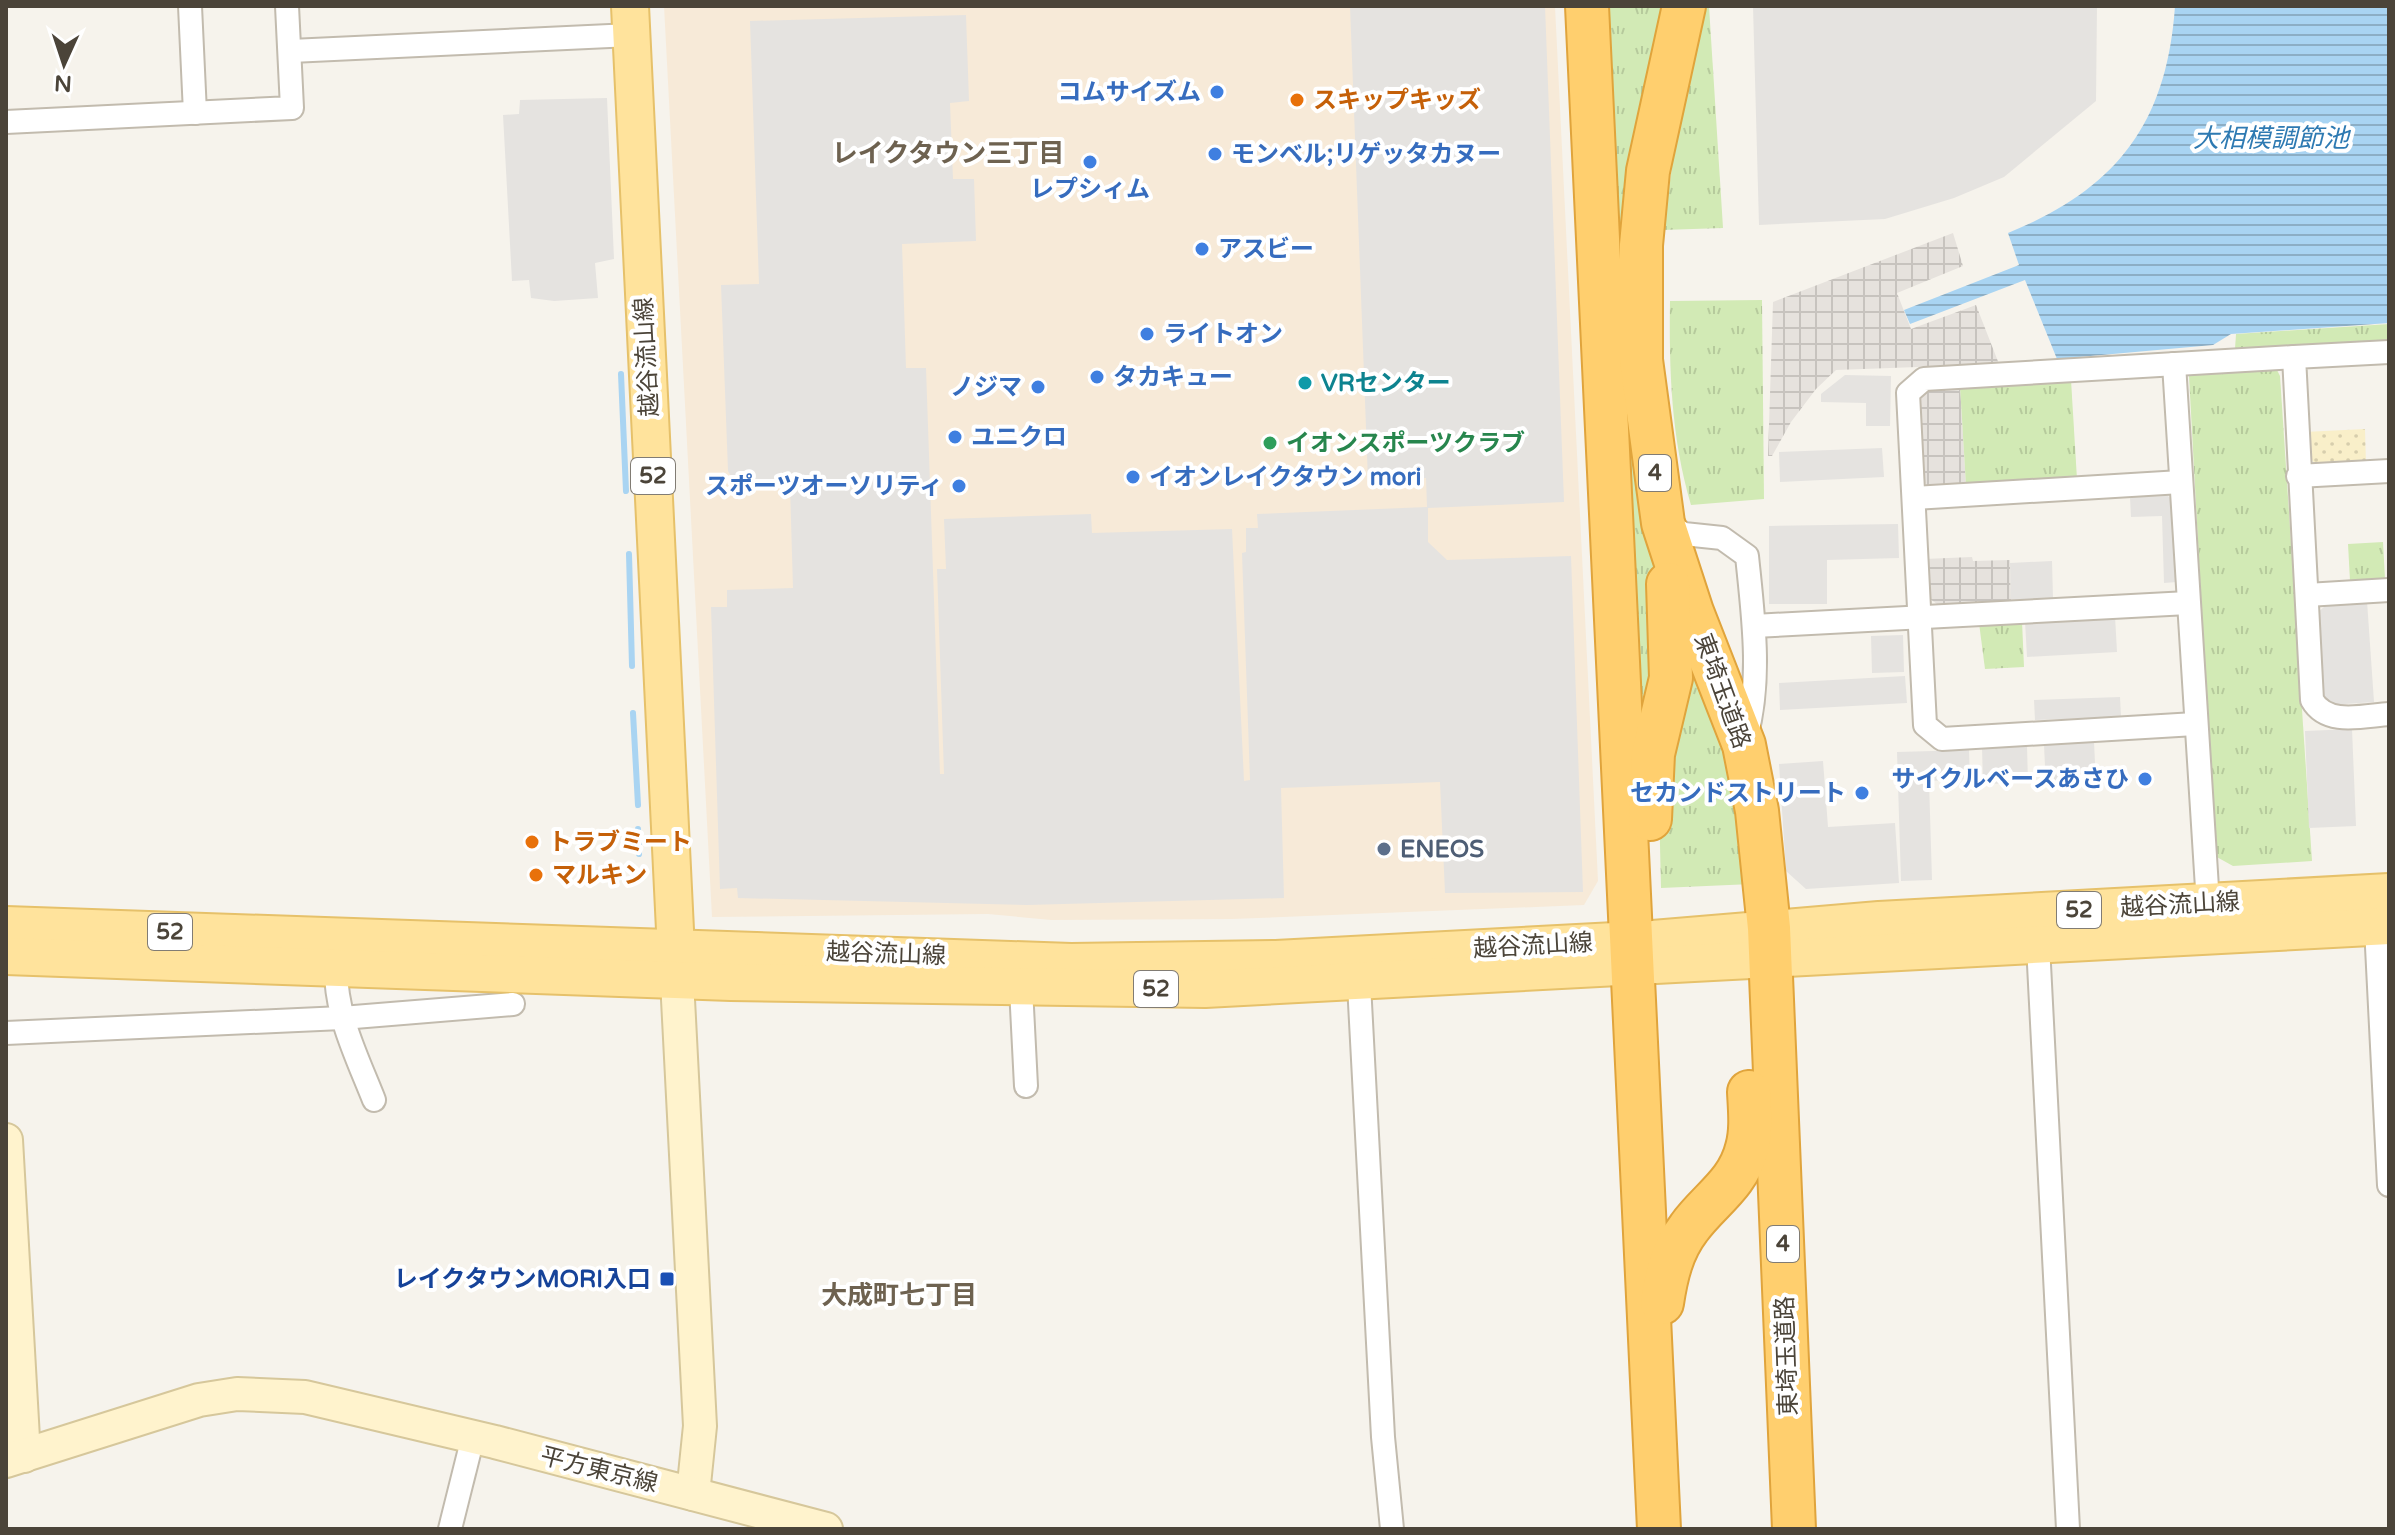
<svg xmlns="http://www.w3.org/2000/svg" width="2395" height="1535" font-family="'Varela Round','Noto Sans JP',sans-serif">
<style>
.commercial{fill:#f7ead8}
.industrial{fill:url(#industrial-grid)}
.grass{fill:url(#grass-tufts)}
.sand{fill:url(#sand-dots)}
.parking{fill:#e5e3e0}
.water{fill:url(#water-rules)}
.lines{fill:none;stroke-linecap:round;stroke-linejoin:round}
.stream{stroke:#a9d4f2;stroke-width:6}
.street-casing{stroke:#c2bbae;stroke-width:26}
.secondary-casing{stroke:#d6c79b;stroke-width:36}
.primary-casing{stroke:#e6c16a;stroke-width:40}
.highway-casing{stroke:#e0a43c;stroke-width:46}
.street{stroke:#fff;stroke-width:22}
.secondary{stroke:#fff3cd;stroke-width:32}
.primary{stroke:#ffe39c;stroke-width:36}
.highway{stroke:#ffcf6e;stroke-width:42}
.shop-dot{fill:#3f7fe0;stroke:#fff;stroke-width:3}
.food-dot{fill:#e8710a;stroke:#fff;stroke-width:3}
.culture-dot{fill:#0f9aa8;stroke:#fff;stroke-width:3}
.leisure-dot{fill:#2e9e5b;stroke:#fff;stroke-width:3}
.service-dot{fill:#5c6f8a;stroke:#fff;stroke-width:3}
.transit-dot{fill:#1a4fb4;stroke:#fff;stroke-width:3}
.labels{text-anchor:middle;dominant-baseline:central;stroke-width:8;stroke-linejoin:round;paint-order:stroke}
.shield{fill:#fff;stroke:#817c74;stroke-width:2}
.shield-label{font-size:22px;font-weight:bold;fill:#4b4439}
.shop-label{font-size:24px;font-weight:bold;fill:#366cbe;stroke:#fff;text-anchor:start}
.food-label{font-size:24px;font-weight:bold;fill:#c56008;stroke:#fff;text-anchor:start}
.street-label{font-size:24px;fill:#4b4439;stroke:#fff}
.culture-label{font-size:24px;font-weight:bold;fill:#0d838f;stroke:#fff;text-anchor:start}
.leisure-label{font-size:24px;font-weight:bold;fill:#27864d;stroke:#fff;text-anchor:start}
.service-label{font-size:24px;font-weight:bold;fill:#4e5e75;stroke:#fff;text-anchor:start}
.transit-label{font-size:24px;font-weight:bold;fill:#164399;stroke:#fff;text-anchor:end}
.water-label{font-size:26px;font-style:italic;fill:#2e7ab2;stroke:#fff}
.neighbourhood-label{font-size:26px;font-weight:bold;fill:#6e6250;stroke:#fff}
</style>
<defs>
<pattern id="industrial-grid" width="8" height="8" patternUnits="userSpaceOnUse" patternTransform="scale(2)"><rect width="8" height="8" fill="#e6e2dd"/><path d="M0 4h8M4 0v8" fill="none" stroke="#c7c3be"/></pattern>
<pattern id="grass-tufts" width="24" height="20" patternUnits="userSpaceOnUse" patternTransform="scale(2)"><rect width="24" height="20" fill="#d2eab5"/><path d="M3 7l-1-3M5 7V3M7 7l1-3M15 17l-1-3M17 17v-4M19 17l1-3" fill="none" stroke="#b6ca9c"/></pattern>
<pattern id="sand-dots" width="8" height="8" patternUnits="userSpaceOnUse" patternTransform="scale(2)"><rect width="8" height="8" fill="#f9efc9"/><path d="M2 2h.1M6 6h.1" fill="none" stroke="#d7cead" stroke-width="1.8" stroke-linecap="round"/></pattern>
<pattern id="water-rules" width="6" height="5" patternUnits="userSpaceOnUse" patternTransform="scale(2)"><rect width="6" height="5" fill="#a9d4f2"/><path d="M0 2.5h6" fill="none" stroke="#8caec5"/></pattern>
</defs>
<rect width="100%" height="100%" fill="#f6f3ec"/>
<path class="commercial" d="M 664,6 L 1555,6 L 1598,881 L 1584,905 L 1232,919 L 1051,920 L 988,914 L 712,917 Z"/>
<g class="industrial">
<path d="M 1953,233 L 1963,266 L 1897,293 L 1911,329 L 1976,305 L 1999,364 L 1836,370 L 1816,389 L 1791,422 L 1772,456 L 1768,456 L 1773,302 Z"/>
<path d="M 1960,386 L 1966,485 L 1930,488 L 1921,479 L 1917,397 L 1924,388 Z"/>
<path d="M 1972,557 L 1973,561 L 2010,560 L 2011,601 L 1940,606 L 1927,597 L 1924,559 Z"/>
</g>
<g class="grass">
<path d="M 1597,6 L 1670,6 L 1648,493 L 1663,655 L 1643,753 Z"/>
<path d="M 1702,6 L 1709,6 L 1723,228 L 1663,230 L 1680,111 Z"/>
<path d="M 1762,300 L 1764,499 L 1691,505 C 1671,438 1669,370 1670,301 Z"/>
<path d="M 2389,324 L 2389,340 L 2235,349 L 2236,334 Z"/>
<path d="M 2275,366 L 2280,376 L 2312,861 L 2233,866 L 2215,856 L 2189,376 L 2191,371 Z"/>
<path d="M 2071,380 L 2077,479 L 1966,485 L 1960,386 Z"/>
<path d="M 2383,542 L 2385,579 L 2350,581 L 2348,544 Z"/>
<path d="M 1679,609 L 1730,744 L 1752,884 L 1661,888 L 1659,803 Z"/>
<path d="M 2022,621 L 2024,667 L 1985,669 L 1979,623 Z"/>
</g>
<path class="sand" d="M 2365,429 L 2366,464 L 2318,466 L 2305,454 L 2304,432 Z"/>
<g class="parking">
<path d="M 1350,6 L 1545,6 L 1564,502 L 1428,508 L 1428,542 L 1447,560 L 1571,556 L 1583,892 L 1445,893 L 1440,782 L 1281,788 L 1284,898 L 1027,905 L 738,898 L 737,888 L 720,889 L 711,607 L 727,607 L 727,590 L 793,588 L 790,486 L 738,488 L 728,471 L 721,285 L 759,284 L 750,21 L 966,15 L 969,101 L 950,103 L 953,179 L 974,179 L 976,241 L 902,244 L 906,368 L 926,368 L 940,774 L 944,774 L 937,569 L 946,569 L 944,519 L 1091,514 L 1092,533 L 1232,529 L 1244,781 L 1250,780 L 1242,553 L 1246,552 L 1246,528 L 1258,528 L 1257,514 L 1427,507 L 1426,478 L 1368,480 Z"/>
<path d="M 1753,6 L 2097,6 L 2096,101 L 2004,177 L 1954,198 L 1885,219 L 1759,225 Z"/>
<path d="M 607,98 L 614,259 L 595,263 L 598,298 L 554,301 L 531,298 L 529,280 L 512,281 L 503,115 L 519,114 L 520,100 Z"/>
<path d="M 1845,375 L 1891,376 L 1890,426 L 1866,426 L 1866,403 L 1821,402 L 1821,394 Z"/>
<path d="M 1882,448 L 1884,477 L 1780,482 L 1779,452 Z"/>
<path d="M 2168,496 L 2174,502 L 2177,582 L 2164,583 L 2162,516 L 2131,517 L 2130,497 Z"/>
<path d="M 1898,524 L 1899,558 L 1827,560 L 1827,604 L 1769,604 L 1769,526 Z"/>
<path d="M 2052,561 L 2053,599 L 2011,601 L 2010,563 Z"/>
<path d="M 2367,601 L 2374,702 L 2331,705 L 2320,695 L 2318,612 L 2329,603 Z"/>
<path d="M 2115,616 L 2117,652 L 2027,657 L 2025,621 Z"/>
<path d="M 1903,635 L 1904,672 L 1872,673 L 1871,636 Z"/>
<path d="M 1905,676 L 1907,703 L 1780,710 L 1779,683 Z"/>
<path d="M 2120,697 L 2121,717 L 2035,720 L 2034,700 Z"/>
<path d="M 2352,729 L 2356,826 L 2309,828 L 2305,731 Z"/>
<path d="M 2094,742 L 2096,784 L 2046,787 L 2044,745 Z"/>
<path d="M 2027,746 L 2028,783 L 1983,784 L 1982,747 Z"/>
<path d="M 1969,750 L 1970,779 L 1929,781 L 1932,880 L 1901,881 L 1897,752 Z"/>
<path d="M 1823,761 L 1828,827 L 1895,823 L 1899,883 L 1806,889 L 1786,871 L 1779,764 Z"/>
</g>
<path class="water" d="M 2175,6 L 2389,6 L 2389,323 L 2231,334 L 2213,345 L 2057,359 L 2025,280 L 1910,324 L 1904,310 L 2019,265 L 2008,233 C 2117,189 2167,123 2175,6 Z"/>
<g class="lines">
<g class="stream">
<path d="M 621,374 L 626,491"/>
<path d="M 629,554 L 632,666"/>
<path d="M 633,713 L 638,805"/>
<path d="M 638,829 L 639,854"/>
</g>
<defs>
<g id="street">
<path d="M 190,6 L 195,113"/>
<path d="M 291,51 L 631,35"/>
<path d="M 6,122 L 292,108 L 287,6"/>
<path d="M 2389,352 L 2294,357 L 2312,700 C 2327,726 2362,716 2389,714"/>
<path d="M 2174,364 L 2208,904"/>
<path d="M 2298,476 L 2389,471"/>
<path d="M 1914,498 L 2181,482"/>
<path d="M 1664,523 L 1684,534 L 1722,538 L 1747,556 C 1753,615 1762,679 1746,737"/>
<path d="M 2307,595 L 2389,590"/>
<path d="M 1754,626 L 2188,603"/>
<path d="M 2195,724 L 1942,739 L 1925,725 L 1908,393 L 1924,379 L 2294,357"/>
<path d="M 2376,927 L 2389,1185"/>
<path d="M 2038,945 L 2068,1529"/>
<path d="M 336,970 C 336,1016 357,1057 374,1100"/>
<path d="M 1359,984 L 1383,1437 L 1392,1529"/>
<path d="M 1021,988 L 1026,1086"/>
<path d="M 6,1033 L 342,1018 L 513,1004"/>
<path d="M 450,1529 L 473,1437"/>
</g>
<g id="secondary">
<path d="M 677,980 L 700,1426 L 693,1494"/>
<path d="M 6,1140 L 24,1456"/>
<path d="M 6,1461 L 199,1400 L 237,1394 L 305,1397 L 495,1442 L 826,1529"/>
</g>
<g id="primary">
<path d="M 630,6 L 677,971"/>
<path d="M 6,925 L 1071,962 L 1276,959 L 1653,939 L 1879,920 L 2389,892"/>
<path d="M 6,956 L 731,982 L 1205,989 L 2389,926"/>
</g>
<g id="highway">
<path d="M 1587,6 L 1659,1529"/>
<path d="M 1684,6 L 1648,171 L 1641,245 L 1641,360 L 1663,523 L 1692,612 L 1744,745 L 1757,811 L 1769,928 L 1794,1529"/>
<path d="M 1650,819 L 1653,754 L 1671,678 L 1668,584"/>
<path d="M 1662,1303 C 1666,1276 1672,1250 1689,1228 C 1709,1200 1738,1185 1747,1148 C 1752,1130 1750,1111 1749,1092"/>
</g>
</defs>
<use href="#street" class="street-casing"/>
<use href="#secondary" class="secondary-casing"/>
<use href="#primary" class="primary-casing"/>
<use href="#highway" class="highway-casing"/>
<use href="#street" class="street"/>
<use href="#secondary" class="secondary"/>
<use href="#primary" class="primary"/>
<use href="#highway" class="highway"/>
</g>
<g class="shop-dot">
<circle cx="1217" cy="92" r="8"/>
<circle cx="1215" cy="154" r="8"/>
<circle cx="1090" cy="162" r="8"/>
<circle cx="1202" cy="249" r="8"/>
<circle cx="1147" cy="334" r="8"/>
<circle cx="1097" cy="377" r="8"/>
<circle cx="1038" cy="387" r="8"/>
<circle cx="955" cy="437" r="8"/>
<circle cx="1133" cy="477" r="8"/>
<circle cx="959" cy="486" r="8"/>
<circle cx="2145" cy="779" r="8"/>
<circle cx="1862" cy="793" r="8"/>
</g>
<g class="food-dot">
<circle cx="1297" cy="100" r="8"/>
<circle cx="532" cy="842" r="8"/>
<circle cx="536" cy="875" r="8"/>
</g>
<circle class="culture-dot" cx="1305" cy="383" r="8"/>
<circle class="leisure-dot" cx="1270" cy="443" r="8"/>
<circle class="service-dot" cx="1384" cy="849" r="8"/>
<rect class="transit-dot" x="659" y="1271" width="16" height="16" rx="4"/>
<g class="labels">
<g class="shield">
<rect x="1639" y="455" width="32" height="36" rx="6"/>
<rect x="631" y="458" width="44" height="36" rx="6"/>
<rect x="2057" y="892" width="44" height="36" rx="6"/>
<rect x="148" y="914" width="44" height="36" rx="6"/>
<rect x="1134" y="971" width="44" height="36" rx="6"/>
<rect x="1767" y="1226" width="32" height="36" rx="6"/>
</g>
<g class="shield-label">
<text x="1655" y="473">4</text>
<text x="653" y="476">52</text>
<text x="2079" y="910">52</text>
<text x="170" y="932">52</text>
<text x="1156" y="989">52</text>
<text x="1783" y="1244">4</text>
</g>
<g class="shop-label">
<text x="1201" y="92" text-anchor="end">コムサイズム</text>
<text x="1231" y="154">モンベル;リゲッタカヌー</text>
<text x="1090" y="189" text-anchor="middle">レプシィム</text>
<text x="1218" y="249">アスビー</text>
<text x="1163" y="334">ライトオン</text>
<text x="1113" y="377">タカキュー</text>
<text x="1022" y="387" text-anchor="end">ノジマ</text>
<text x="971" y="437">ユニクロ</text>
<text x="1149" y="477">イオンレイクタウン mori</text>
<text x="943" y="486" text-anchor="end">スポーツオーソリティ</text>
<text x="2129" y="779" text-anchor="end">サイクルベースあさひ</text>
<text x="1846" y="793" text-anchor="end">セカンドストリート</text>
</g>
<g class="food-label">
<text x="1313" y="100">スキップキッズ</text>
<text x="548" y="842">トラブミート</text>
<text x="552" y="875">マルキン</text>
</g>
<g class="street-label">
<text transform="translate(647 357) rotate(-93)">越谷流山線</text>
<text transform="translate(1722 691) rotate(70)">東埼玉道路</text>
<text transform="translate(2180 905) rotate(-3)">越谷流山線</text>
<text transform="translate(1533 946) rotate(-3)">越谷流山線</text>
<text transform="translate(886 954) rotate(2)">越谷流山線</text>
<text transform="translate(1787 1356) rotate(-92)">東埼玉道路</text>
<text transform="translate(599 1470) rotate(14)">平方東京線</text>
</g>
<g class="culture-label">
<text x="1321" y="383">VRセンター</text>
</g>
<g class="leisure-label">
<text x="1286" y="443">イオンスポーツクラブ</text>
</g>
<g class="service-label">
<text x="1400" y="849">ENEOS</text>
</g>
<g class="transit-label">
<text x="651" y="1279">レイクタウンMORI入口</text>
</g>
<g class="water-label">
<text x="2271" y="138">大相模調節池</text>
</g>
<g class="neighbourhood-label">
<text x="948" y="153">レイクタウン三丁目</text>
<text x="899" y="1295">大成町七丁目</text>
</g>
</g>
<rect width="2395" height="1535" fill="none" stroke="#4b4439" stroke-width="16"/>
<g transform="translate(64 64) rotate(183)" stroke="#ffffff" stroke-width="6" paint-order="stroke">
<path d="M0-6L14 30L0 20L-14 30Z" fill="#4b4439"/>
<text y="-12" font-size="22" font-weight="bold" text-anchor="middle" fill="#4b4439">N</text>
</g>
</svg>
